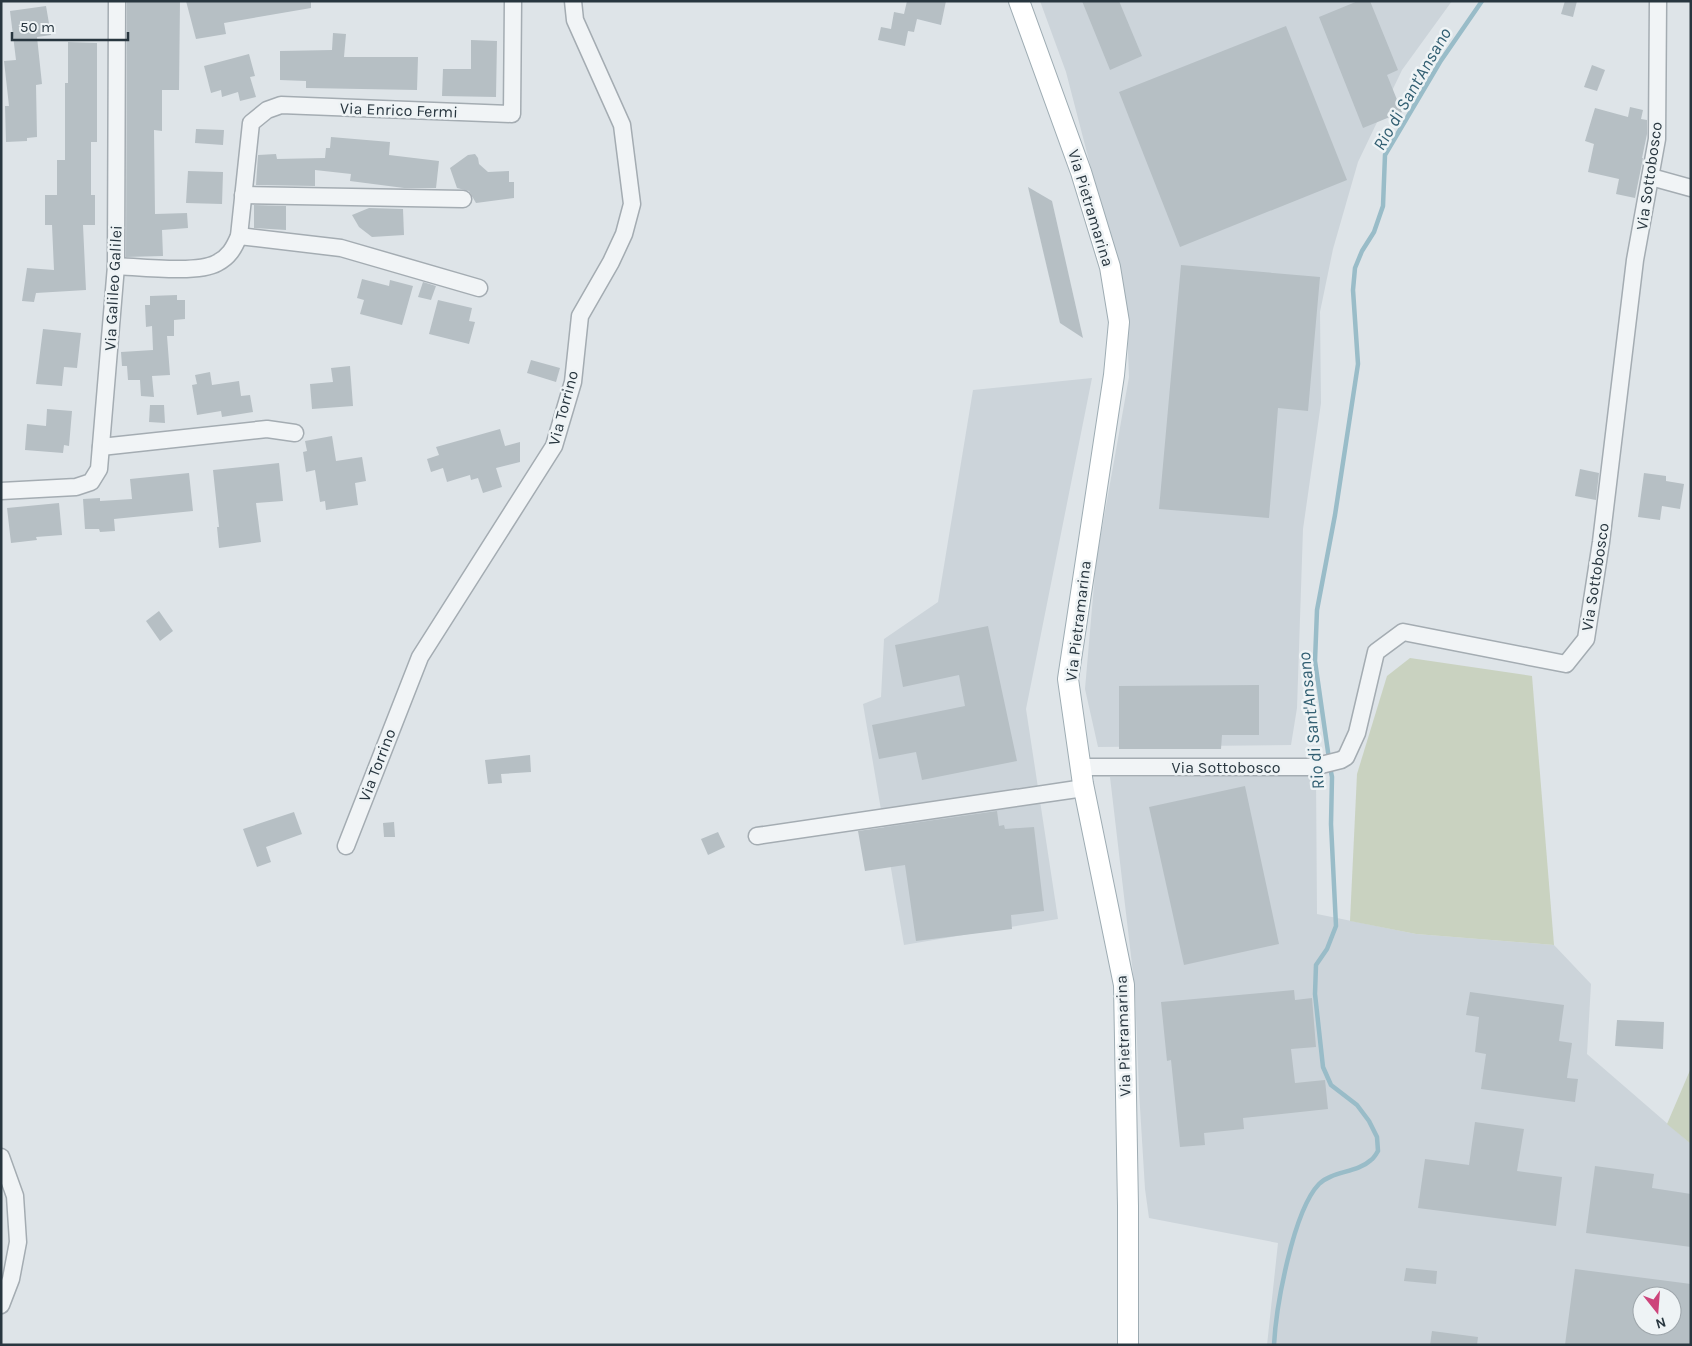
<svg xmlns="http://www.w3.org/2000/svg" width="1692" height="1346" font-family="Karla,sans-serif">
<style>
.built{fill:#ccd4da;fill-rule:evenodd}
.green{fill:#c9d2c0}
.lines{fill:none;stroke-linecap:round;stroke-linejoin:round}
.stream{stroke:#99bcc8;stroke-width:4.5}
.building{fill:#b6bfc4;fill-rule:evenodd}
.minor-casing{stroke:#a4acb2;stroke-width:19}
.major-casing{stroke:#9eacb3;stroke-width:22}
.minor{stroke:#f1f4f6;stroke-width:16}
.major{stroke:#fff;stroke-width:20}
.labels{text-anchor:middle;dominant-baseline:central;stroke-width:5;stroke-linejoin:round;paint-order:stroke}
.street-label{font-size:16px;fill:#28363f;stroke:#eef3f5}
.water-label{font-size:18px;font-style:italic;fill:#325f72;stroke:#eef3f5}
</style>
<rect width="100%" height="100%" fill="#dee4e8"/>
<g class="built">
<path d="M 1040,1 L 1452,1 L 1402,70 L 1358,162 L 1333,249 L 1320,312 L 1321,403 L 1303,529 L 1297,708 L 1291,745 L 1098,747 L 1085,689 L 1096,562 L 1129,377 L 1126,303 L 1066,72 Z"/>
<path d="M 1092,378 L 1026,709 L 1058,919 L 904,945 L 863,704 L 881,697 L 884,639 L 938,602 L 973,390 Z"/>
<path d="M 1316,776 L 1317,914 L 1416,934 L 1554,945 L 1591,984 L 1587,1054 L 1691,1144 L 1691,1345 L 1267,1345 L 1278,1243 L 1149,1218 L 1145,1189 L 1139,1091 L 1135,990 L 1110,777 ZM 1642,1296 L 1672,1296 L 1672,1326 L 1642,1326 Z"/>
</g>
<g class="green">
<path d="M 1410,658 L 1532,676 L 1554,945 L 1416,934 L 1350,921 L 1357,774 L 1387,676 Z"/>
<path d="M 1691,1068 L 1691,1144 L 1667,1124 Z"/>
</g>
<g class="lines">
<g class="stream">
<path d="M 1329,759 L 1315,661 L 1317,610 L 1335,515 L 1358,364 L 1353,290 L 1355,268 L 1362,251 L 1374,232 L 1383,206 L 1385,155 L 1440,62 L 1482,1"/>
<path d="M 1274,1345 C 1276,1307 1293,1211 1319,1184 C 1332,1171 1357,1173 1371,1160 C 1374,1158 1376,1154 1378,1151 L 1377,1137 L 1369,1121 L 1357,1105 L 1331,1085 L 1323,1067 L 1315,994 L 1316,965 L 1327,949 L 1336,926 L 1331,824 L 1332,777 L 1330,767"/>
</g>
</g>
<g class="building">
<path d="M 127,1 L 180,1 L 179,90 L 162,90 L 162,131 L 154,130 L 155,214 L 187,213 L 188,228 L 162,230 L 163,256 L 126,257 Z"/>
<path d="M 186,1 L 311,1 L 311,8 L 224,23 L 226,34 L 196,39 Z"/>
<path d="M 907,1 L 946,1 L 941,25 L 917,19 L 914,32 L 908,31 L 905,46 L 878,40 L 881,27 L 891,29 L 894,12 L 904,14 Z"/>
<path d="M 1082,1 L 1119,1 L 1142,56 L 1110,70 Z"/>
<path d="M 1358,1 L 1370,1 L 1398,70 L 1387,75 L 1402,112 L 1363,128 L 1319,17 Z"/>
<path d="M 1565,1 L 1577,1 L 1573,17 L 1561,14 Z"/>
<path d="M 46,6 L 51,35 L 37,37 L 42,84 L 36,85 L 37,137 L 27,138 L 27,141 L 6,142 L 5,106 L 9,106 L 4,61 L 16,60 L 10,11 Z"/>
<path d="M 1286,26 L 1347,180 L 1180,247 L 1119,92 Z"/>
<path d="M 333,33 L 346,34 L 344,57 L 418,57 L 417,90 L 306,88 L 306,81 L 280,80 L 280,51 L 332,50 Z"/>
<path d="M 471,40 L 497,41 L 496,97 L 442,96 L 443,69 L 471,69 Z"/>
<path d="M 68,42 L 97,43 L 97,142 L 91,142 L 91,195 L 95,195 L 95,225 L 83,225 L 86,290 L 36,293 L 34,302 L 22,301 L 27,268 L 54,270 L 52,225 L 45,225 L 45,195 L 57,195 L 57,160 L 65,160 L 65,83 L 68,83 Z"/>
<path d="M 249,54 L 255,76 L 250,77 L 256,97 L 240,101 L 238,92 L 222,97 L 221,90 L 211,93 L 204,66 Z"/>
<path d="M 1592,65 L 1605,70 L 1597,91 L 1584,87 Z"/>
<path d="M 1630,107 L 1643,110 L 1641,119 L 1647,120 L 1647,134 L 1642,158 L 1643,158 L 1635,198 L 1616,194 L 1619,179 L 1588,172 L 1594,144 L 1585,141 L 1595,108 L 1628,117 Z"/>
<path d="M 196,129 L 224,130 L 223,145 L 195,143 Z"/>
<path d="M 331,137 L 390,142 L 389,155 L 439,161 L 436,188 L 404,188 L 350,181 L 351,174 L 315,170 L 315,186 L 256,185 L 258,155 L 276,154 L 277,159 L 325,158 L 326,148 L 330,148 Z"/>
<path d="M 475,154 L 478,158 L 479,164 L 488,172 L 509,171 L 509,182 L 514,182 L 514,198 L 476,203 L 469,191 L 457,188 L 450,168 L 468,155 Z"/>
<path d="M 188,171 L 223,172 L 222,204 L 186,203 Z"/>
<path d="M 1028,187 L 1052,201 L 1083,338 L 1060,323 Z"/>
<path d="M 254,205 L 286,206 L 286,230 L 254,228 Z"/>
<path d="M 369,208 L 403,209 L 404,235 L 372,237 L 359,227 L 352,215 Z"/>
<path d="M 1181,265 L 1320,277 L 1308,411 L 1278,408 L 1269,518 L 1159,509 Z"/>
<path d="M 362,279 L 389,286 L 390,280 L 413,286 L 402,325 L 360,314 L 364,300 L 357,298 Z"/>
<path d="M 423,282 L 436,286 L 431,300 L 418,297 Z"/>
<path d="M 177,295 L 177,300 L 185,300 L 185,319 L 174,320 L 174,336 L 167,336 L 170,375 L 152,376 L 154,397 L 141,396 L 140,380 L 128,380 L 127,366 L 122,366 L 121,352 L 153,350 L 152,326 L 146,327 L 145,305 L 150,305 L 150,296 Z"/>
<path d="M 438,300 L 472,308 L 469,321 L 475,322 L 469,344 L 429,334 Z"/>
<path d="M 43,329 L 81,333 L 77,368 L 64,367 L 62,386 L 36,384 Z"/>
<path d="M 531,360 L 560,368 L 556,382 L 527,373 Z"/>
<path d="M 350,366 L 353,406 L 312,409 L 310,384 L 333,382 L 331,368 Z"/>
<path d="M 210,372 L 212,385 L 239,381 L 241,396 L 250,395 L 253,412 L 222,417 L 221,411 L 197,415 L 192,385 L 197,384 L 195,375 Z"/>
<path d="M 150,405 L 164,405 L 165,423 L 149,422 Z"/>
<path d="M 47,409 L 72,411 L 69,446 L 64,445 L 63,453 L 25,450 L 27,424 L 46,426 Z"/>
<path d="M 500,429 L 505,446 L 520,442 L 520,462 L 496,468 L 502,487 L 483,493 L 478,478 L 471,480 L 470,475 L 447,482 L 443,468 L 431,472 L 427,459 L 439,455 L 436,447 Z"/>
<path d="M 332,436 L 336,461 L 362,457 L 366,481 L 355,483 L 358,505 L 326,510 L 325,501 L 320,502 L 315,470 L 306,472 L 303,452 L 307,451 L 305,441 Z"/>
<path d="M 279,463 L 283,501 L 256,503 L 261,542 L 219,548 L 217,527 L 219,527 L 213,470 Z"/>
<path d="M 1580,469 L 1599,473 L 1596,500 L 1575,496 Z"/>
<path d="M 189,473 L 193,511 L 114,519 L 115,531 L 100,532 L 99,529 L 85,529 L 83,499 L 100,498 L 100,501 L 132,499 L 130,479 Z"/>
<path d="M 1644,473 L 1666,476 L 1666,481 L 1684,484 L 1680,509 L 1662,506 L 1660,520 L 1638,517 Z"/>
<path d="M 59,503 L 62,535 L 36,537 L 37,540 L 11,543 L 7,508 Z"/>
<path d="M 159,611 L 173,631 L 160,641 L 146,621 Z"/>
<path d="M 988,626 L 1017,761 L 922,780 L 916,752 L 879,759 L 872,725 L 965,706 L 959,675 L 903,687 L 895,645 Z"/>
<path d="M 1259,685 L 1259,735 L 1222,735 L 1221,749 L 1119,749 L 1119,686 Z"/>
<path d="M 530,755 L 531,772 L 501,774 L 502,783 L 488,784 L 485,760 Z"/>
<path d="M 1245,786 L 1279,944 L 1184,965 L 1149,807 Z"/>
<path d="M 997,811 L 999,826 L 1004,825 L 1005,829 L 1034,827 L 1044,911 L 1011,915 L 1012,929 L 916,941 L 905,865 L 865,871 L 858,831 Z"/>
<path d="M 294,812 L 302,834 L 266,847 L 271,862 L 257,867 L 243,829 Z"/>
<path d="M 394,822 L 395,837 L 384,837 L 383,823 Z"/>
<path d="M 718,832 L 725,847 L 708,855 L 701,839 Z"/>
<path d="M 1294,990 L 1295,1000 L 1312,998 L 1316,1047 L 1291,1049 L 1295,1083 L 1325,1080 L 1328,1109 L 1243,1118 L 1244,1129 L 1204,1133 L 1205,1145 L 1180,1147 L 1171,1060 L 1167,1061 L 1161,1002 Z"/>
<path d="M 1470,992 L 1564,1005 L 1559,1041 L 1572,1043 L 1567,1078 L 1578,1079 L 1575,1102 L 1481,1089 L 1486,1054 L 1475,1052 L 1479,1017 L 1466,1015 Z"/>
<path d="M 1617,1020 L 1664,1022 L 1663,1049 L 1615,1046 Z"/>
<path d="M 1475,1122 L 1524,1129 L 1517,1171 L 1562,1177 L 1556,1226 L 1418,1208 L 1425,1159 L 1469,1165 Z"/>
<path d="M 1595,1166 L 1654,1174 L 1652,1188 L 1691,1194 L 1691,1247 L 1586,1233 Z"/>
<path d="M 1406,1268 L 1437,1271 L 1436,1284 L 1404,1281 Z"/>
<path d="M 1575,1269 L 1691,1284 L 1691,1345 L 1565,1345 ZM 1642,1296 L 1672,1296 L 1672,1326 L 1642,1326 Z"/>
<path d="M 1432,1331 L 1478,1337 L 1477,1345 L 1430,1345 Z"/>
</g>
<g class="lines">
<defs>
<g id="minor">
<path d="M 1651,177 L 1691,188"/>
<path d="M 243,195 L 463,199"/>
<path d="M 239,236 L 341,248 L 479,288"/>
<path d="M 116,266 C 140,267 198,274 217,263 C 229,257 234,248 239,236 L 251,123 L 267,110 L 281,105 L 512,114 L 513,1"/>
<path d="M 101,447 L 267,429 L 295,433"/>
<path d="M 1,491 L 76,487 L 91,482 L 99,469 L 116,266 L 117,1"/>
<path d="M 1081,767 L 1307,767 L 1317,766 L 1341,760 L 1346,757 L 1357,733 L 1376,652 L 1403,632 L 1566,664 L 1586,639 L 1601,542 L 1635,260 L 1657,139 L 1658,1"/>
<path d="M 757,836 L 1084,788"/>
<path d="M 346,846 L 420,657 L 554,446 L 573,382 L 580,316 L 611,262 L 624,234 L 632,204 L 622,125 L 575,20 L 573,1"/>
<path d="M 1,1157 L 15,1196 L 18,1242 L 11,1279 L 1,1305"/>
</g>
<path id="major" d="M 1019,1 L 1081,172 L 1110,267 L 1119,322 L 1114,375 L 1068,679 L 1083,784 L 1124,985 L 1128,1206 L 1128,1345"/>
</defs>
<use href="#minor" class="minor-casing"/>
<use href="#major" class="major-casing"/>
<use href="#minor" class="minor"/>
<use href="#major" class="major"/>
</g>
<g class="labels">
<g class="street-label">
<text transform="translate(399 110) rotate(2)">Via Enrico Fermi</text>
<text transform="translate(1649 176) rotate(-82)">Via Sottobosco</text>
<text transform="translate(1091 208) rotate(73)">Via Pietramarina</text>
<text transform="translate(113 288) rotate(-87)">Via Galileo Galilei</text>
<text transform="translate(563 408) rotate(-75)">Via Torrino</text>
<text transform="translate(1595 577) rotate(-81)">Via Sottobosco</text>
<text transform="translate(1078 621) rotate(-83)">Via Pietramarina</text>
<text transform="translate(377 765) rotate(-69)">Via Torrino</text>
<text x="1226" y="767">Via Sottobosco</text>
<text transform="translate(1123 1036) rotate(-92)">Via Pietramarina</text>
</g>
<g class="water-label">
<text transform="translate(1412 89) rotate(-60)">Rio di Sant'Ansano</text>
<text transform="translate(1311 721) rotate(-96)">Rio di Sant'Ansano</text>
</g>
</g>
<rect width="1692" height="1346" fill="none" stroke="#28363f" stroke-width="5"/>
<g transform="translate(1657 1311) rotate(163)"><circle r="24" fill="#eef3f5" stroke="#9fa7ac"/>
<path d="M0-4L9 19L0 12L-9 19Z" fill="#cd447b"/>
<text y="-8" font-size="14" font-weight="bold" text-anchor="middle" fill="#28363f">N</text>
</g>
<path d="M12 32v8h116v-8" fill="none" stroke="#28363f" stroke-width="2.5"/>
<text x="20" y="32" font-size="15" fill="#28363f" stroke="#eef3f5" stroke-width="4" paint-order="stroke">50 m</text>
</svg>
